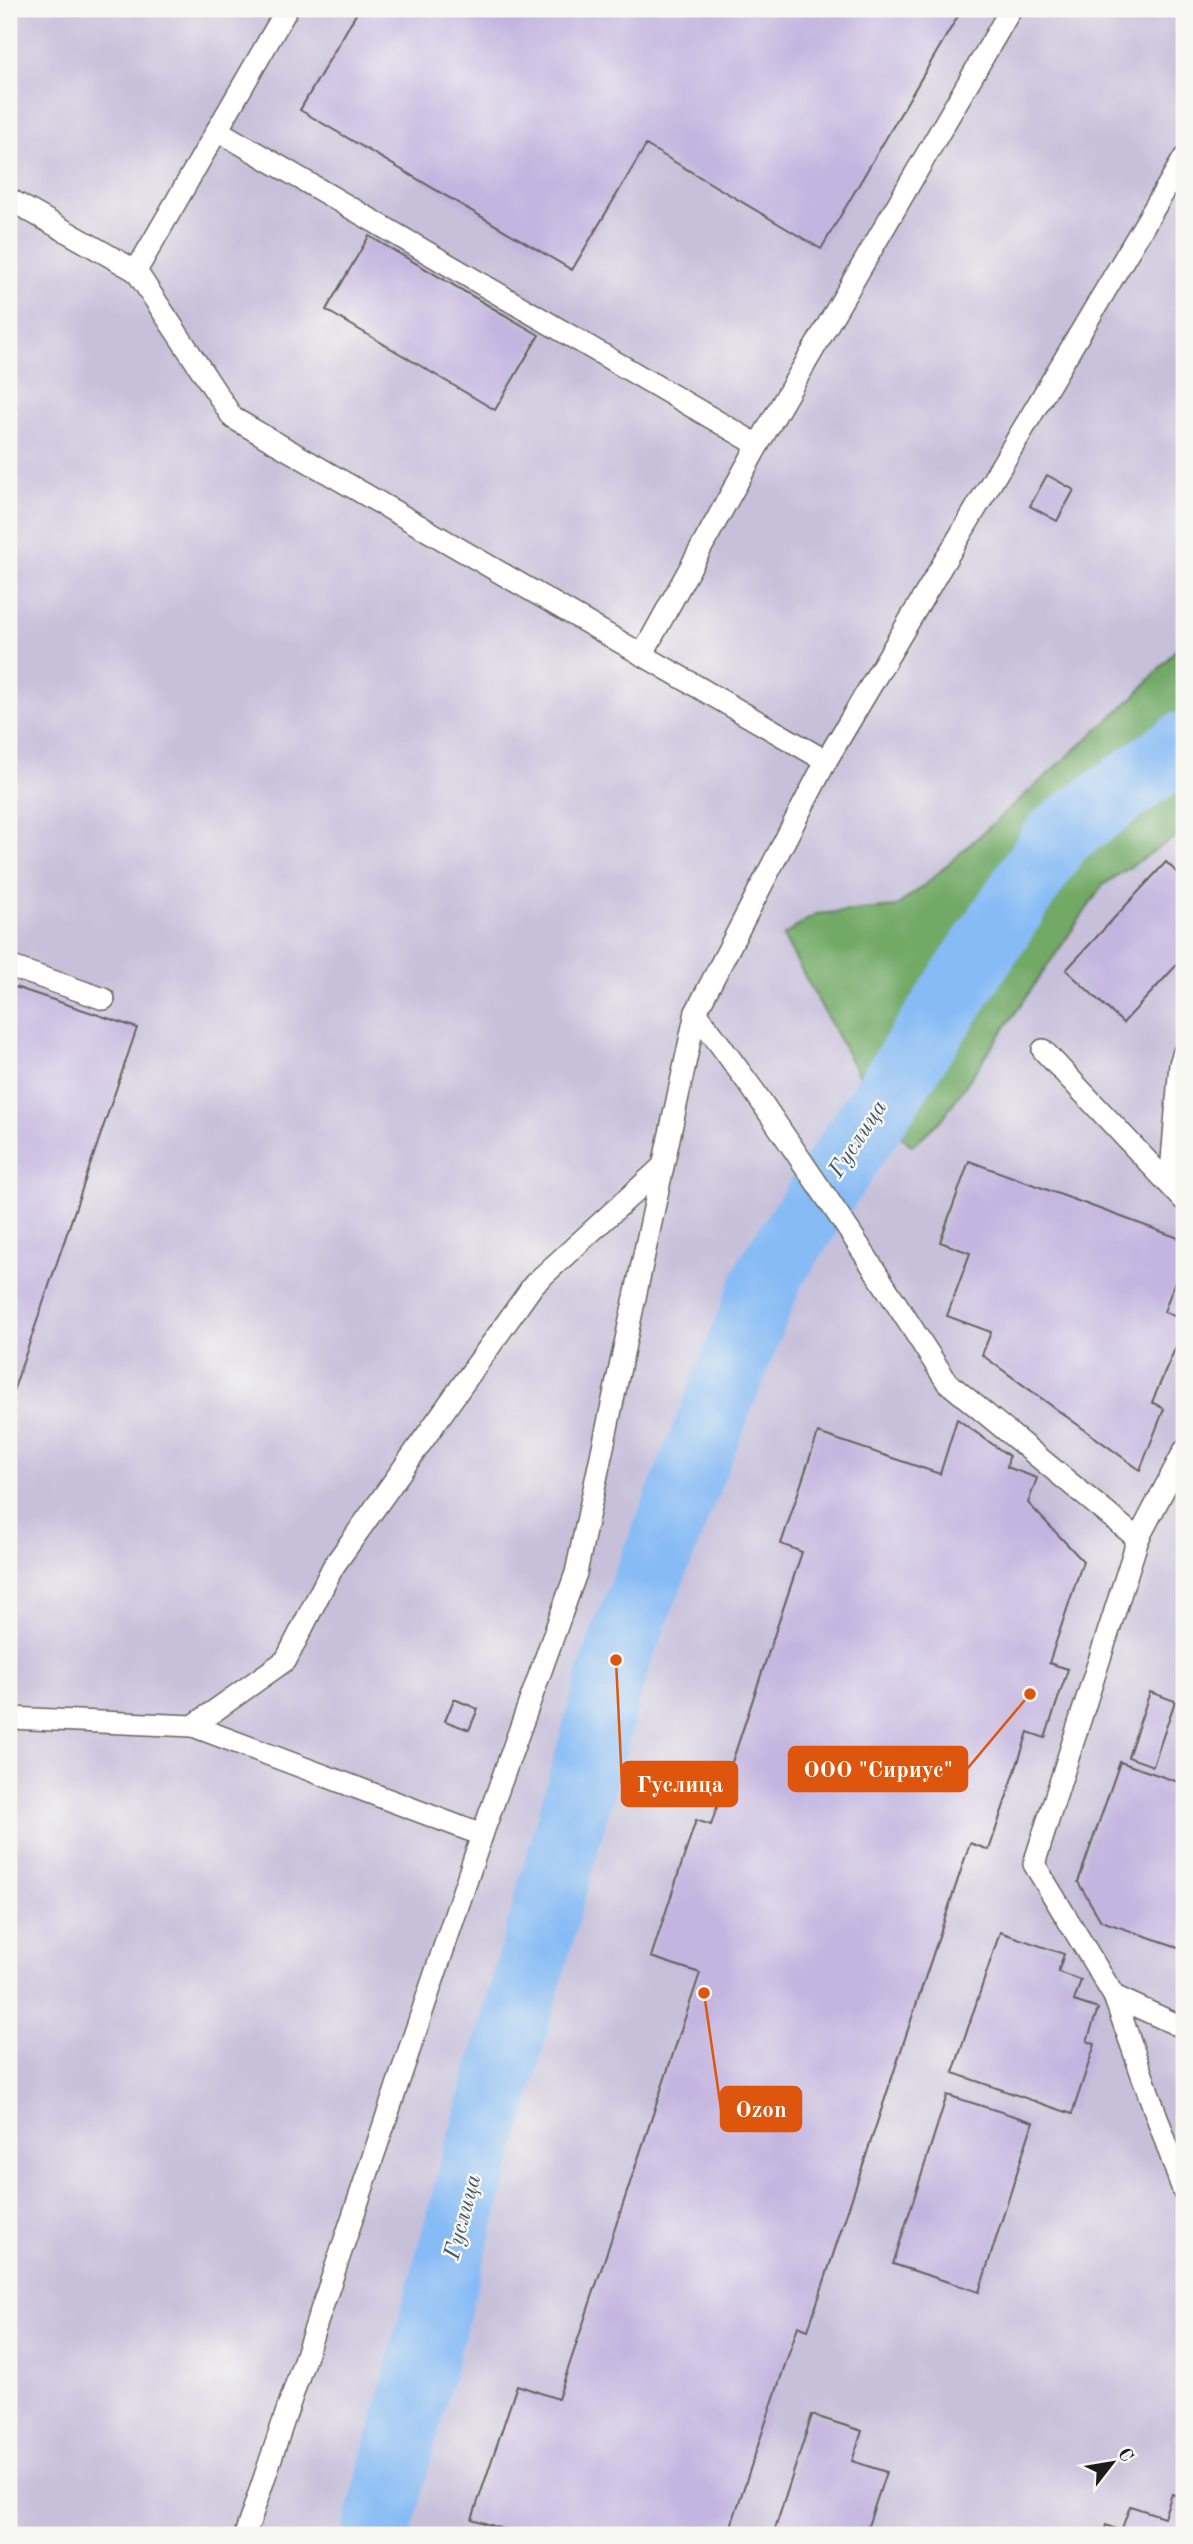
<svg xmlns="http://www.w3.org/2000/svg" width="1193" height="2544" font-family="'Old Standard TT',serif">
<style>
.industrial{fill:#c6c0da}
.forest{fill:#72a966;stroke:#476241;stroke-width:2}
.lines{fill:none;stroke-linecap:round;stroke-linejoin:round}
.river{stroke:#87bbf5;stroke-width:68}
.building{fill:#c4b5e0}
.lane-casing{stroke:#66645d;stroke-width:24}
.lane{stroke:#fff;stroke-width:21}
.labels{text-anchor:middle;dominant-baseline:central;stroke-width:5;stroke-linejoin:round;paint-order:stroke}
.water-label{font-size:23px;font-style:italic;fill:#415468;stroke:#f6f6f2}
.leader{fill:none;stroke:#de560d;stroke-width:2.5}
.callout-dot{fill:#de560d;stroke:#f6f6f2;stroke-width:2.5}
.callout{fill:#de560d;stroke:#de560d;stroke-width:2.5}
.callout-label{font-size:23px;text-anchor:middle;font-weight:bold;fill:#fff}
</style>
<rect width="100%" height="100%" fill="#f6f6f2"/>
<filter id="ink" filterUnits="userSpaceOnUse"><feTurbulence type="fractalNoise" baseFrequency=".0143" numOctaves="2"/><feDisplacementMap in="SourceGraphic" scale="14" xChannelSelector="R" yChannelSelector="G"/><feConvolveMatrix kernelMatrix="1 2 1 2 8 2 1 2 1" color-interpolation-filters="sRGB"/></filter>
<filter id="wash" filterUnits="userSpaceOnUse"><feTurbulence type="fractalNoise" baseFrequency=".00686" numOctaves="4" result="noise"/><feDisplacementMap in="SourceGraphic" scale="28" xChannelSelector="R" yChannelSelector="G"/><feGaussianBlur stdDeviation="1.57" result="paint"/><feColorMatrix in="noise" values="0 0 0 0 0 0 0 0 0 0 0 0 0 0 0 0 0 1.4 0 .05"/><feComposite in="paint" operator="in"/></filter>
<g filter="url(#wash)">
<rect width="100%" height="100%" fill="#efead5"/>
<rect class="industrial" x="9" y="9" width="1175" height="2526"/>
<path class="forest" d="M 1184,640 L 1184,831 L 1103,885 L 943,1118 L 912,1146 L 882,1118 L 783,936 L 816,914 L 896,907 L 927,883 L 1137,694 Z"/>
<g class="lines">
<path class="river" d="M 376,2535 L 465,2202 L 616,1660 L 771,1271 L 1058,836 L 1184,745"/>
</g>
<g id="blocks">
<g class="building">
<path d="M 359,9 L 962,9 L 821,249 L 646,145 L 572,270 L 300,110 Z"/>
<path d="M 1170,9 L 1184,9 L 1184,17 Z"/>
<path d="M 369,236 L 539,335 L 495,410 L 326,310 Z"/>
<path d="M 1047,475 L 1074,490 L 1057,521 L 1030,506 Z"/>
<path d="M 1166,862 L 1184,879 L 1184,957 L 1123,1023 L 1066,970 Z"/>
<path d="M 9,985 L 137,1028 L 9,1403 Z"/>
<path d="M 969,1161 L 1184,1240 L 1184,1256 L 1164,1312 L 1184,1320 L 1184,1328 L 1152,1402 L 1164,1409 L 1140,1470 L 982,1355 L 991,1332 L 947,1316 L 970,1253 L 940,1242 Z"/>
<path d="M 957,1419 L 1009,1456 L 1007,1467 L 1037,1478 L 1028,1503 L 1083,1561 L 1049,1663 L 1068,1669 L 1045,1738 L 1028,1732 L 989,1850 L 970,1843 L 808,2330 L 798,2326 L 728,2535 L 513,2535 L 513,2532 L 472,2519 L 517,2385 L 558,2399 L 700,1973 L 651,1957 L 696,1820 L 711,1825 L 802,1552 L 781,1544 L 818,1433 L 940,1474 Z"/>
<path d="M 1150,1692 L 1175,1701 L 1153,1766 L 1128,1757 Z"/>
<path d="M 454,1699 L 478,1709 L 469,1730 L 445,1721 Z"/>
<path d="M 1120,1762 L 1184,1784 L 1184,1949 L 1101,1921 L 1078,1882 Z"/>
<path d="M 1000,1932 L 1064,1954 L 1058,1972 L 1081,1980 L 1074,2001 L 1098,2009 L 1087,2041 L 1095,2044 L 1072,2114 L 953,2073 Z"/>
<path d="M 947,2095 L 1033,2122 L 979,2292 L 893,2264 Z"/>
<path d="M 812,2415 L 862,2431 L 852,2461 L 886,2472 L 865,2535 L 773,2535 Z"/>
<path d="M 1172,2494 L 1184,2498 L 1184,2535 L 1103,2535 L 1106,2525 L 1121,2531 L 1130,2506 L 1164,2517 Z"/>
</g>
</g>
</g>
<g filter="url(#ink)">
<use href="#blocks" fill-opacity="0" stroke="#66645d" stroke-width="2"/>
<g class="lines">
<defs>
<g id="lane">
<path d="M 217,130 L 758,445 L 642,655"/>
<path d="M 1184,158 L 826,761 L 696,1012 L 754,1091 L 850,1232 L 947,1382 L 1138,1539 L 1034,1864 L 1114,1996 L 1184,2193"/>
<path d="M 9,199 L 136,271 L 287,9"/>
<path d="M 136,271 L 233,418 L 826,761"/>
<path d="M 758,445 L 1011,9"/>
<path d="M 9,966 L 104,999"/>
<path d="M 1043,1050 L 1184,1200"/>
<path d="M 1170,1184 L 1180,1064 L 1184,1052"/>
<path d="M 1138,1539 L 1184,1451"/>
<path d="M 9,1718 L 193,1726 L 482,1835"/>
<path d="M 193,1726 L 286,1660 L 333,1567 L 534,1284 L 663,1166"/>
<path d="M 1114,1996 L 1184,2028"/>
<path d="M 245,2535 L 482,1835 L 576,1573 L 696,1012"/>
</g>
</defs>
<use href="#lane" class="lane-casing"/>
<use href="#lane" class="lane"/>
</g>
</g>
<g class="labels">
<g class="water-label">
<text transform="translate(858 1139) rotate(-57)">Гуслица</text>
<text transform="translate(463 2217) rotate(-75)">Гуслица</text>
</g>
</g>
<path class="leader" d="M1030 1694L967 1769M616 1660L622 1784M704 1993L721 2109"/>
<g class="callout-dot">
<circle cx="1030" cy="1694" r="7"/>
<circle cx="616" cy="1660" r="7"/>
<circle cx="704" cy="1993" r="7"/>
</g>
<g class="callout">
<rect x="789" y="1747" width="178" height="44" rx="7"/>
<rect x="622" y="1762" width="115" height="44" rx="7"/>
<rect x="721" y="2087" width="80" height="44" rx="7"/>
</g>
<g class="callout-label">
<text x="878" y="1777">ООО "Сириус"</text>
<text x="680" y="1792">Гуслица</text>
<text x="761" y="2117">Ozon</text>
</g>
<rect width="1193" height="2544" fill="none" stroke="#f6f6f2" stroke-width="35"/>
<g transform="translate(1112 2463) rotate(59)" stroke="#f6f6f2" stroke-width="5" paint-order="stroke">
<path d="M0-5L12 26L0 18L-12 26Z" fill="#1c1c1c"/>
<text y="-10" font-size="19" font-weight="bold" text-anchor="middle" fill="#1c1c1c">С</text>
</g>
</svg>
